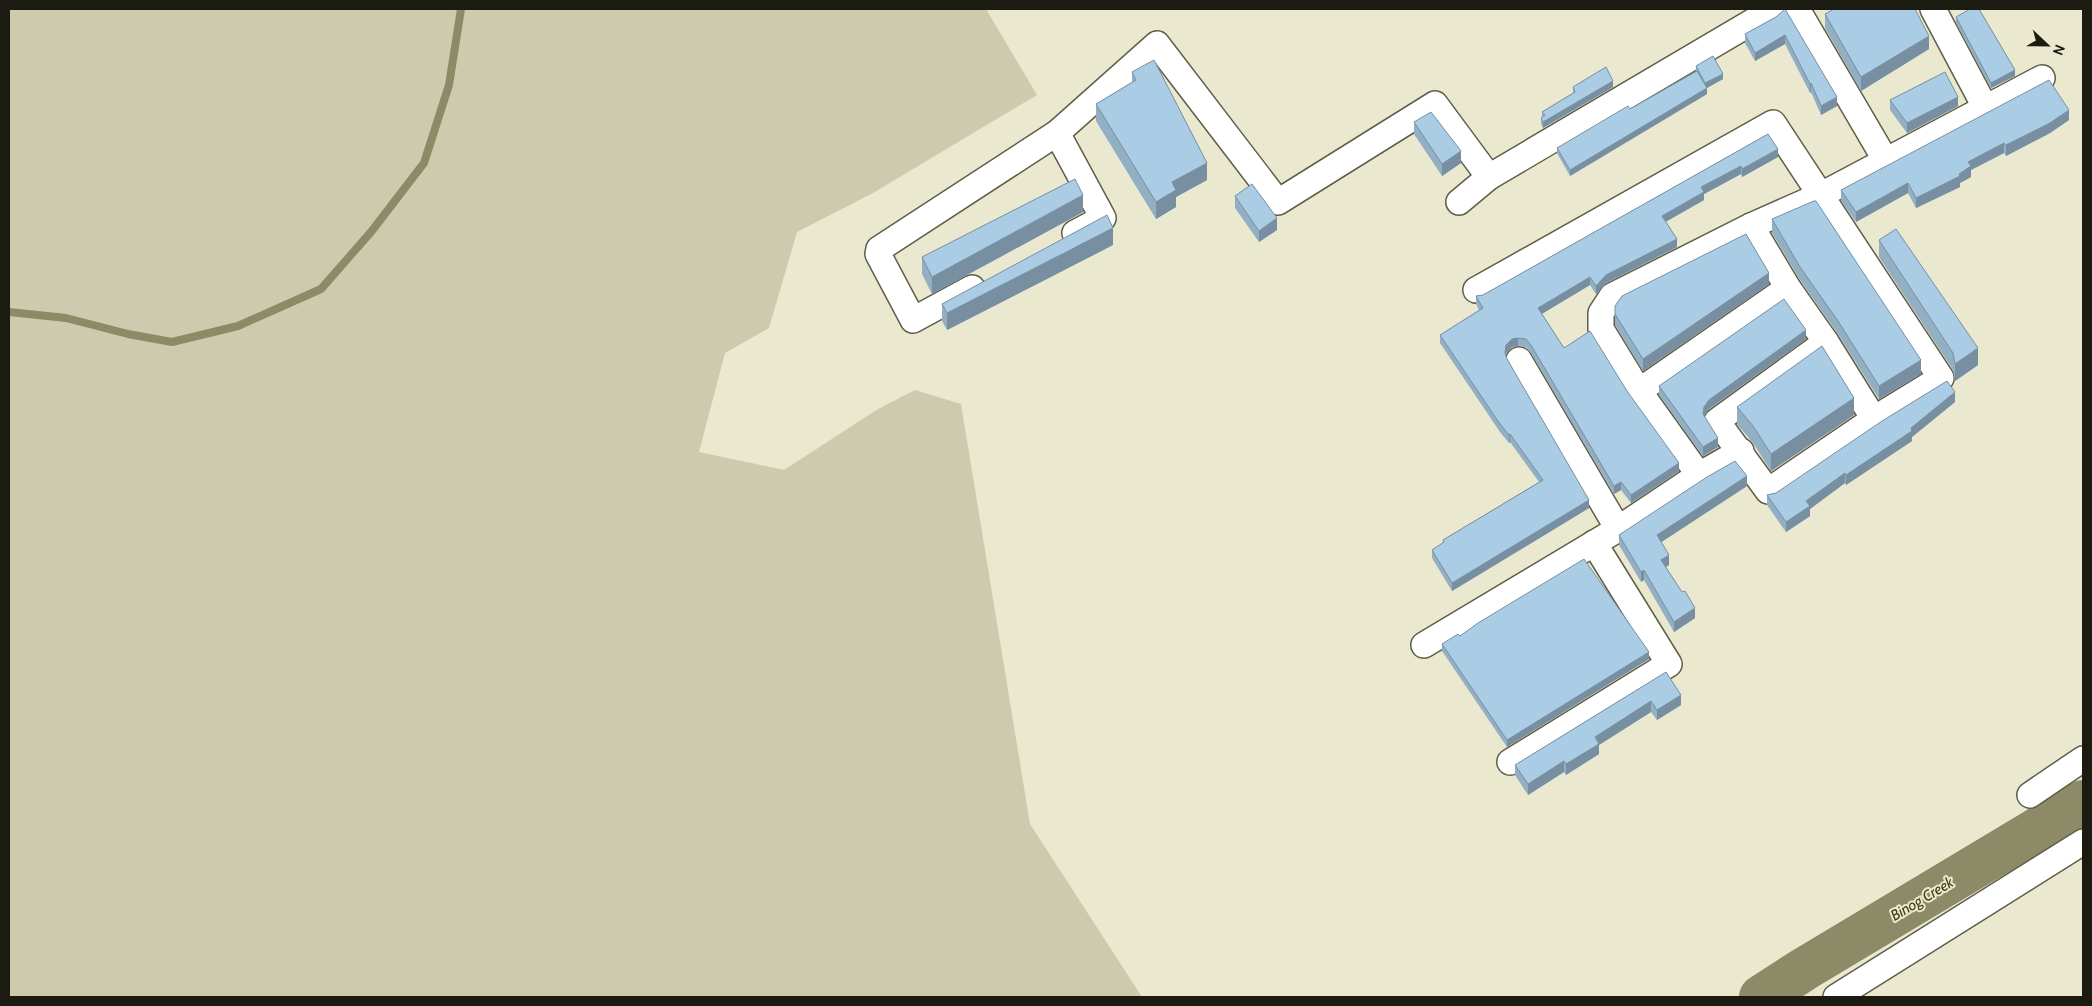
<svg xmlns="http://www.w3.org/2000/svg" width="2092" height="1006" font-family="Cabin,sans-serif">
<style>
.green{fill:#cdcaad}
.lines{fill:none;stroke-linecap:round;stroke-linejoin:round}
.stream{stroke:#8d8a68;stroke-width:8}
.river{stroke:#8d8a68;stroke-width:44}
.minor-casing{stroke:#5f5e48;stroke-width:28}
.minor{stroke:#fff;stroke-width:25}
.wall{fill:#92afc4}
.shaded-wall{fill:#778fa0}
.building{fill:#aacce4;stroke:#778fa0}
.labels{text-anchor:middle;dominant-baseline:central;stroke-width:4;stroke-linejoin:round;paint-order:stroke}
.water-label{font-size:15px;font-style:italic;fill:#423d10;stroke:#eae8cf}
</style>
<rect width="100%" height="100%" fill="#eae8cf"/>
<path class="green" d="M 9,9 L 986,9 L 1037,95 L 873,193 L 797,232 L 769,328 L 725,353 L 699,452 L 784,470 L 878,409 L 915,390 L 961,404 L 1030,824 L 1142,997 L 9,997 Z"/>
<g class="lines">
<path class="stream" d="M 9,312 L 66,318 L 128,334 L 172,342 L 238,326 L 321,289 L 371,232 L 424,163 L 449,85 L 461,9"/>
<path class="river" d="M 1761,997 L 1806,968 L 2083,802"/>
<defs>
<g id="minor">
<path d="M 1797,9 L 1886,161"/>
<path d="M 1933,9 L 1985,107"/>
<path d="M 1459,202 L 1489,177 L 1774,9"/>
<path d="M 1751,226 L 1788,288 L 1826,342 L 1874,419"/>
<path d="M 1075,233 L 1103,218 L 1057,133 L 1157,44 L 1278,202 L 1435,104 L 1489,177"/>
<path d="M 972,288 L 913,320 L 878,254 L 879,249 L 1057,133"/>
<path d="M 1476,290 L 1773,123 L 1941,378 L 1874,419 L 1768,491 L 1717,421 L 1826,342"/>
<path d="M 1519,360 L 1618,529"/>
<path d="M 1639,391 L 1788,288"/>
<path d="M 1699,475 L 1639,391 L 1601,329 L 1601,313 L 1612,296 L 1751,226 L 1821,195 L 2042,78"/>
<path d="M 1424,645 L 1618,529 L 1699,475 L 1741,451"/>
<path d="M 1510,762 L 1669,664 L 1594,543"/>
<path d="M 2030,795 L 2083,759"/>
<path d="M 1836,997 L 2083,842"/>
</g>
</defs>
<use href="#minor" class="minor-casing"/>
<use href="#minor" class="minor"/>
</g>
<g class="wall">
<path d="M 1825,14 L 1929,49 L 1861,91 L 1825,28 Z"/>
<path d="M 1776,17 L 1837,106 L 1821,115 L 1811,92 L 1810,93 L 1785,44 L 1755,61 L 1745,43 L 1745,34 Z"/>
<path d="M 1956,17 L 2015,76 L 1991,88 L 1956,23 Z"/>
<path d="M 1696,66 L 1723,79 L 1707,88 L 1707,94 L 1570,176 L 1557,153 L 1557,148 L 1630,109 L 1696,71 Z"/>
<path d="M 1132,72 L 1207,180 L 1176,197 L 1176,207 L 1156,219 L 1096,121 L 1096,104 L 1132,82 Z"/>
<path d="M 1573,87 L 1613,87 L 1543,128 L 1541,124 L 1541,118 L 1542,117 L 1542,112 L 1573,93 Z"/>
<path d="M 1890,100 L 1958,106 L 1907,133 L 1890,110 Z"/>
<path d="M 2069,120 L 2050,133 L 2006,156 L 2004,153 L 1971,170 L 1971,177 L 1960,183 L 1960,187 L 1916,208 L 1908,193 L 1856,222 L 1841,201 L 1841,190 Z"/>
<path d="M 1414,122 L 1461,163 L 1442,176 L 1414,134 Z"/>
<path d="M 1768,134 L 1778,157 L 1742,177 L 1741,174 L 1704,194 L 1704,200 L 1665,222 L 1677,247 L 1606,283 L 1596,294 L 1590,285 L 1542,314 L 1564,348 L 1627,391 L 1679,471 L 1631,503 L 1621,490 L 1614,494 L 1531,353 L 1526,347 L 1518,346 L 1512,347 L 1506,353 L 1506,356 L 1507,359 L 1589,508 L 1452,591 L 1432,558 L 1432,550 L 1443,543 L 1443,540 L 1539,482 L 1510,442 L 1509,443 L 1500,432 L 1440,343 L 1440,335 L 1479,310 L 1476,304 L 1476,296 L 1483,295 Z"/>
<path d="M 1235,196 L 1277,230 L 1259,242 L 1235,208 Z"/>
<path d="M 1083,212 L 932,294 L 922,274 L 922,257 Z"/>
<path d="M 1772,219 L 1921,374 L 1879,399 L 1838,334 L 1800,280 L 1772,233 Z"/>
<path d="M 1879,240 L 1978,365 L 1955,381 L 1953,370 L 1879,257 Z"/>
<path d="M 1113,245 L 947,330 L 942,321 L 942,304 Z"/>
<path d="M 1769,284 L 1643,371 L 1615,325 L 1615,306 Z"/>
<path d="M 1806,339 L 1709,409 L 1704,416 L 1718,447 L 1703,456 L 1659,395 L 1659,386 Z"/>
<path d="M 1955,402 L 1912,437 L 1912,441 L 1846,485 L 1845,483 L 1810,509 L 1810,516 L 1786,532 L 1767,505 L 1767,495 L 1776,493 Z"/>
<path d="M 1737,407 L 1854,415 L 1771,471 L 1753,443 L 1737,424 Z"/>
<path d="M 1747,486 L 1661,542 L 1669,565 L 1666,567 L 1695,618 L 1674,632 L 1644,580 L 1641,582 L 1619,545 L 1619,535 Z"/>
<path d="M 1460,636 L 1649,659 L 1507,747 L 1442,651 L 1442,644 Z"/>
<path d="M 1666,672 L 1681,705 L 1657,720 L 1651,712 L 1599,745 L 1599,754 L 1566,775 L 1564,772 L 1528,795 L 1515,775 L 1515,765 Z"/>
</g>
<g class="shaded-wall">
<path d="M 1785,35 L 1785,44 L 1755,61 L 1755,53 Z"/>
<path d="M 1929,36 L 1929,49 L 1861,91 L 1861,77 Z"/>
<path d="M 9,63 L 10,63 L 10,74 L 9,75 Z"/>
<path d="M 2015,70 L 2015,76 L 1991,88 L 1991,83 Z"/>
<path d="M 1723,74 L 1723,79 L 1705,89 L 1705,83 Z"/>
<path d="M 1613,81 L 1613,87 L 1543,128 L 1543,122 Z"/>
<path d="M 1811,83 L 1811,92 L 1810,93 L 1810,84 Z"/>
<path d="M 1707,88 L 1707,94 L 1570,176 L 1570,170 Z"/>
<path d="M 1837,97 L 1837,106 L 1821,115 L 1821,106 Z"/>
<path d="M 1958,97 L 1958,106 L 1907,133 L 1907,123 Z"/>
<path d="M 2069,110 L 2069,120 L 2050,133 L 2006,156 L 2006,145 Z"/>
<path d="M 2004,143 L 2004,153 L 1971,170 L 1971,177 L 1960,183 L 1960,187 L 1916,208 L 1916,198 L 1959,174 L 1968,162 Z"/>
<path d="M 1778,149 L 1778,157 L 1742,177 L 1742,169 Z"/>
<path d="M 1461,151 L 1461,163 L 1442,176 L 1442,164 Z"/>
<path d="M 1207,163 L 1207,180 L 1176,197 L 1176,207 L 1156,219 L 1156,202 L 1172,182 Z"/>
<path d="M 1741,166 L 1741,174 L 1704,194 L 1704,200 L 1662,224 L 1662,216 L 1701,187 Z"/>
<path d="M 1908,183 L 1908,193 L 1856,222 L 1856,212 Z"/>
<path d="M 1083,195 L 1083,212 L 932,294 L 932,277 Z"/>
<path d="M 1277,218 L 1277,230 L 1259,242 L 1259,231 Z"/>
<path d="M 1113,228 L 1113,245 L 947,330 L 947,313 Z"/>
<path d="M 1677,239 L 1677,247 L 1606,283 L 1596,294 L 1596,286 L 1606,275 Z"/>
<path d="M 1769,273 L 1769,284 L 1643,371 L 1643,359 Z"/>
<path d="M 1590,277 L 1590,285 L 1538,316 L 1538,308 Z"/>
<path d="M 1806,330 L 1806,339 L 1709,409 L 1704,416 L 1703,414 L 1704,407 L 1709,400 Z"/>
<path d="M 1518,338 L 1518,346 L 1512,347 L 1506,353 L 1505,361 L 1505,353 L 1506,345 L 1512,339 Z"/>
<path d="M 1978,348 L 1978,365 L 1955,381 L 1955,364 Z"/>
<path d="M 1921,360 L 1921,374 L 1879,399 L 1879,386 Z"/>
<path d="M 1955,392 L 1955,402 L 1912,437 L 1912,441 L 1846,485 L 1846,475 L 1911,428 Z"/>
<path d="M 1854,398 L 1854,415 L 1771,471 L 1771,454 Z"/>
<path d="M 1510,434 L 1510,442 L 1509,443 L 1509,435 Z"/>
<path d="M 1718,438 L 1718,447 L 1703,456 L 1703,447 Z"/>
<path d="M 1679,463 L 1679,471 L 1631,503 L 1631,495 Z"/>
<path d="M 1845,473 L 1845,483 L 1810,509 L 1810,516 L 1786,532 L 1786,522 L 1806,501 Z"/>
<path d="M 1747,476 L 1747,486 L 1657,545 L 1657,535 Z"/>
<path d="M 1621,482 L 1621,490 L 1614,494 L 1614,486 Z"/>
<path d="M 1589,500 L 1589,508 L 1452,591 L 1452,583 Z"/>
<path d="M 1669,555 L 1669,565 L 1661,570 L 1661,560 Z"/>
<path d="M 1644,570 L 1644,580 L 1641,582 L 1641,572 Z"/>
<path d="M 1695,608 L 1695,618 L 1674,632 L 1674,622 Z"/>
<path d="M 1649,652 L 1649,659 L 1507,747 L 1507,740 Z"/>
<path d="M 1681,695 L 1681,705 L 1657,720 L 1657,710 Z"/>
<path d="M 1651,701 L 1651,712 L 1599,745 L 1599,754 L 1566,775 L 1566,764 L 1595,737 Z"/>
<path d="M 1564,761 L 1564,772 L 1528,795 L 1528,784 Z"/>
</g>
<g class="building">
<path d="M 1785,9 L 1837,97 L 1821,106 L 1811,83 L 1810,84 L 1785,35 L 1755,53 L 1745,34 L 1776,17 Z"/>
<path d="M 1834,9 L 1915,9 L 1929,36 L 1861,77 L 1825,14 Z"/>
<path d="M 1970,9 L 1979,9 L 2015,70 L 1991,83 L 1956,17 Z"/>
<path d="M 1713,56 L 1723,74 L 1705,83 L 1696,66 Z"/>
<path d="M 1154,60 L 1207,163 L 1172,182 L 1176,190 L 1156,202 L 1096,104 L 1136,80 L 1132,72 Z"/>
<path d="M 1606,67 L 1613,81 L 1543,122 L 1541,118 L 1545,115 L 1542,112 L 1575,92 L 1573,87 Z"/>
<path d="M 1697,71 L 1707,88 L 1570,170 L 1557,148 L 1628,106 L 1630,109 Z"/>
<path d="M 1945,72 L 1958,97 L 1907,123 L 1890,100 Z"/>
<path d="M 2049,80 L 2069,110 L 2050,123 L 2006,145 L 2004,143 L 1968,162 L 1971,166 L 1959,174 L 1960,176 L 1916,198 L 1908,183 L 1856,212 L 1841,190 Z"/>
<path d="M 1431,112 L 1461,151 L 1442,164 L 1414,122 Z"/>
<path d="M 1768,134 L 1778,149 L 1742,169 L 1741,166 L 1701,187 L 1704,192 L 1662,216 L 1677,239 L 1606,275 L 1596,286 L 1590,277 L 1538,308 L 1564,348 L 1590,331 L 1627,391 L 1679,463 L 1631,495 L 1621,482 L 1614,486 L 1531,345 L 1526,339 L 1518,338 L 1512,339 L 1506,345 L 1505,353 L 1507,359 L 1589,500 L 1452,583 L 1432,550 L 1444,542 L 1443,540 L 1543,480 L 1510,434 L 1509,435 L 1500,424 L 1440,335 L 1483,308 L 1476,296 L 1483,295 Z"/>
<path d="M 1075,179 L 1083,195 L 932,277 L 922,257 Z"/>
<path d="M 1252,184 L 1277,218 L 1259,231 L 1235,196 Z"/>
<path d="M 1814,201 L 1816,201 L 1921,360 L 1879,386 L 1838,321 L 1800,267 L 1772,219 Z"/>
<path d="M 1107,215 L 1113,228 L 947,313 L 942,304 Z"/>
<path d="M 1896,229 L 1978,348 L 1955,364 L 1953,353 L 1879,240 Z"/>
<path d="M 1746,234 L 1769,273 L 1643,359 L 1615,314 L 1615,306 L 1622,296 Z"/>
<path d="M 1784,299 L 1806,330 L 1709,400 L 1704,407 L 1703,414 L 1718,438 L 1703,447 L 1659,386 Z"/>
<path d="M 1822,346 L 1854,398 L 1771,454 L 1753,426 L 1737,407 Z"/>
<path d="M 1947,381 L 1955,392 L 1911,428 L 1912,431 L 1846,475 L 1845,473 L 1806,501 L 1810,506 L 1786,522 L 1767,495 L 1776,493 L 1882,421 Z"/>
<path d="M 1735,461 L 1747,476 L 1657,535 L 1669,555 L 1661,560 L 1682,592 L 1685,591 L 1695,608 L 1674,622 L 1644,570 L 1641,572 L 1619,535 L 1707,477 Z"/>
<path d="M 1584,559 L 1649,652 L 1507,740 L 1442,644 L 1458,634 L 1460,636 L 1478,623 Z"/>
<path d="M 1666,672 L 1681,695 L 1657,710 L 1651,701 L 1595,737 L 1599,744 L 1566,764 L 1564,761 L 1528,784 L 1515,765 Z"/>
</g>
<g class="labels">
<g class="water-label">
<text transform="translate(1922 899) rotate(-31)">Binog Creek</text>
</g>
</g>
<rect width="2092" height="1006" fill="none" stroke="#1c1b12" stroke-width="20"/>
<g transform="translate(2047 45) rotate(112)" stroke="#eae8cf" stroke-width="4" paint-order="stroke">
<path d="M0-4L9 19L0 12L-9 19Z" fill="#1c1b12"/>
<text y="-8" font-size="14" font-weight="bold" text-anchor="middle" fill="#1c1b12">N</text>
</g>
</svg>
